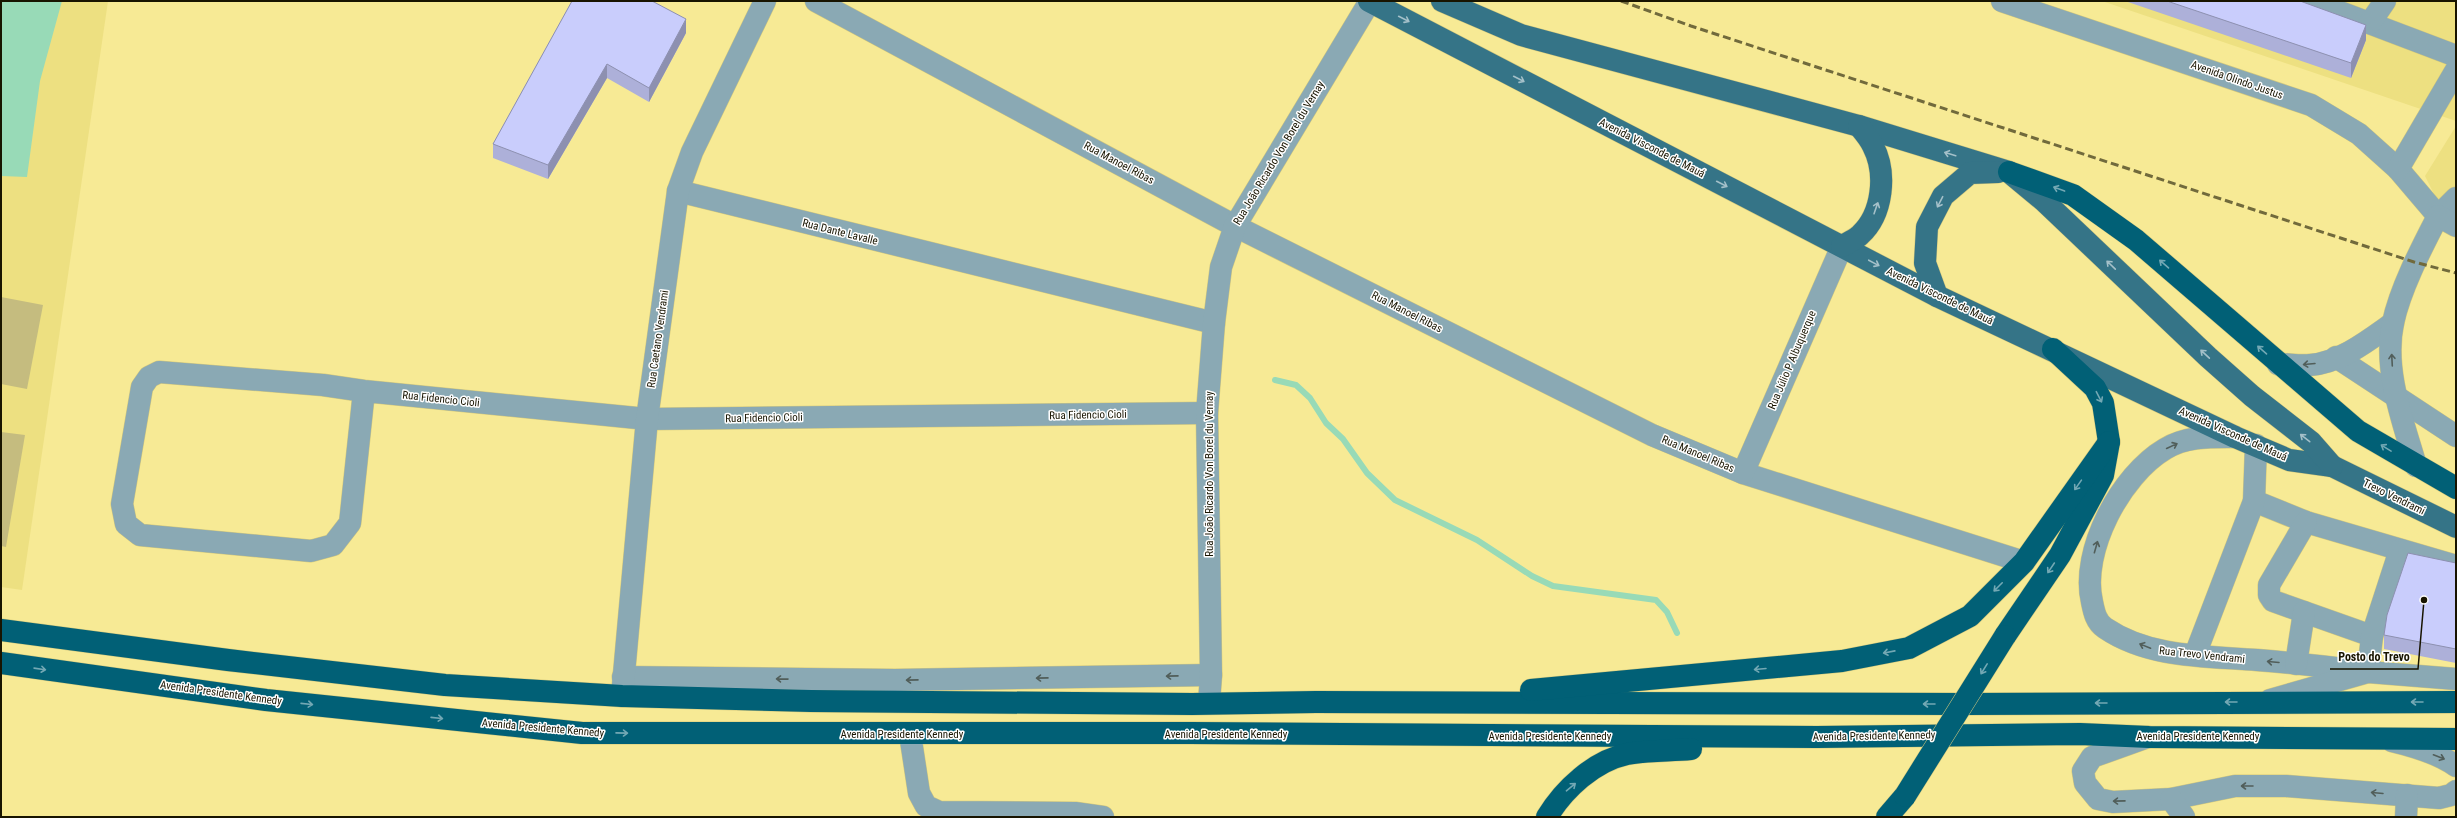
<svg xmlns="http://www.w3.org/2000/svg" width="2457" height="818" font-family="'Roboto Condensed',sans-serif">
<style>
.built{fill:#ede081}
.green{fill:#c5bc7f}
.water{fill:#98dab7}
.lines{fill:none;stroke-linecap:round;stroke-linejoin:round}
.stream{stroke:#98dab7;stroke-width:6}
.minor-casing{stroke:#d3c87d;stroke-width:23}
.major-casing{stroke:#d3c87d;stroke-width:23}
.highway-casing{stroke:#d3c87d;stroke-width:23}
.minor{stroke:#8aa9b4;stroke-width:22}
.major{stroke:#357487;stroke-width:22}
.highway{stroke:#016076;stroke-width:22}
.rail{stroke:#716a3c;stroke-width:3;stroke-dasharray:8 4;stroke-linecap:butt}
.highway-bridge-casing{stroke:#d3c87d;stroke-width:23;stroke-linecap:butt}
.highway-bridge{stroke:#016076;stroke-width:22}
.wall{fill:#adb0d9}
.shaded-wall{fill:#8d90b0}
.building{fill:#c9cdfc;stroke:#8d90b0}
.oneway{stroke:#a4c0c9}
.oneway2{stroke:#73a8b4}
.oneway3{stroke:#515e5a}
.labels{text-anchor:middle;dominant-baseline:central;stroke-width:3;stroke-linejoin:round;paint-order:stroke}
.street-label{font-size:11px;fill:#181400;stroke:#fff}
.leader{fill:none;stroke:#181400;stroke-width:1.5}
.callout-dot{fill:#181400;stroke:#fff;stroke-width:1.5}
.callout-label{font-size:12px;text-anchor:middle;font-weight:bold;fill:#181400;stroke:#fff;stroke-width:3;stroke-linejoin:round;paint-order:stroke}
</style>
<rect width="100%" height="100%" fill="#f7ea95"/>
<g class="built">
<path d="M 1,1 L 108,1 L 22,590 L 1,587 Z"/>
<path d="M 2102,1 L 2456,1 L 2456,121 Z"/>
<path d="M 2456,126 L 2456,238 L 2425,176 Z"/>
</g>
<g class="green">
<path d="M 1,297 L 43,305 L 27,389 L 1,384 Z"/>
<path d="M 1,432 L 25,435 L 6,547 L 1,546 Z"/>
</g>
<path class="water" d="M 1,1 L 62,1 L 40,81 L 27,177 L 1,176 Z"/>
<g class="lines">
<path class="stream" d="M 1275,380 L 1296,385 L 1310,398 L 1326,423 L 1343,439 L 1367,473 L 1395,500 L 1477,540 L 1532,576 L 1553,586 L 1656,600 L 1667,612 L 1677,633"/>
<defs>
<g id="minor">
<path d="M 816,1 L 1235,226 L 1652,435 L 1743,473 L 2024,562"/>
<path d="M 2002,1 L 2311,105 L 2359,134 L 2398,169 L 2438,216 L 2456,198"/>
<path d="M 2311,1 L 2456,56"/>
<path d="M 2370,23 L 2385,1"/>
<path d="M 2398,169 L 2456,70"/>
<path d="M 678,191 L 1214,323"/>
<path d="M 2336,357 L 2456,436"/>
<path d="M 2278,364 C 2289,364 2299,366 2310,365 C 2340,363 2369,340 2393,323"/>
<path d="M 364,391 L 350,523 L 333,545 L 311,551 L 140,535 L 126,524 L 122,504 L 142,387 L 149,377 L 159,372 L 323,385 L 364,391 L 647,419 L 1207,413"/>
<path d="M 2235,437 C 2211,437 2186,436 2165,449 C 2121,475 2080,551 2092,602 C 2094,612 2096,622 2105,628 C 2149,658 2206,656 2257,660 C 2294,663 2331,667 2368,672"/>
<path d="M 2416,466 C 2403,421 2383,370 2393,323 C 2400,289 2422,247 2438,216 L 2456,226"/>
<path d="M 1743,473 L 1842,246"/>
<path d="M 2254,501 L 2306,522 L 2456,566"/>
<path d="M 2306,522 L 2269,585 L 2269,595 L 2273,601 L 2372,636"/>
<path d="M 2195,655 L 2254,501 L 2256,445"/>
<path d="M 2296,664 L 2304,612"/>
<path d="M 2368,672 L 2372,636 L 2400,550"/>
<path d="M 623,677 L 895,680 L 1211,675"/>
<path d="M 622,696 L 647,419 L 678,191 L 692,152 L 765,1"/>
<path d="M 2270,700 L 2368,672 L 2456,679"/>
<path d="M 1209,703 L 1211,675 L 1207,413 L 1214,323 L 1221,267 L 1235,226 L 1370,1"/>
<path d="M 910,734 L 919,793 L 926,806 L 939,812 L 1075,813 L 1103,817"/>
<path d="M 2148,737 L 2092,757 L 2083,771 L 2085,783 L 2098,799 L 2113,802 L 2171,799 L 2235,786 L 2286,786 L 2439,798 L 2451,795 L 2456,791"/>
<path d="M 2392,741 C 2413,746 2438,753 2456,766"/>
<path d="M 2171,799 L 2184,817"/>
<path d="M 2406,817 L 2407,795"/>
</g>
<g id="major">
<path d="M 1369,1 L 1937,296 L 2235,437 L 2289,460 L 2332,466 L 2456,527"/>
<path d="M 1442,1 L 1521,35 L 1859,126 L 2009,172 L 2044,201 L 2208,357 L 2252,396 L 2311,442 L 2332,466"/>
<path d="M 1842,246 C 1847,243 1855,240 1860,235 C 1883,214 1887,173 1873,146 C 1870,139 1864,132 1859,126"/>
<path d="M 1937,296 L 1925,263 L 1927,227 L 1943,196 L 1970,173 L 1998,172"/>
</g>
<g id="highway">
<path d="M 2009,172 L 2073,195 L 2136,240 L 2358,431 L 2456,488"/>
<path d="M 1,630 L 228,660 L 445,685 L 622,696 L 811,701 L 1192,704 L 1316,702 L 1964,704 L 2456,702"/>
<path d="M 2005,636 L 2060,555 L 2103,475 L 2109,442 L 2103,403 L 2095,388 L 2053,349"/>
<path d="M 1,663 L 266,700 L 582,733 L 1190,733 L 1817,737 L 2080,734 L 2149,737 L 2456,739"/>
<path d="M 1531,690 L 1842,661 L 1909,648 L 1970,616 L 2024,562 L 2109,442"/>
<path d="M 1547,817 C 1564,789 1594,761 1627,754 C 1648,750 1670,751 1691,749"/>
<path d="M 1887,817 L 1905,796"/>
</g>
</defs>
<use href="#minor" class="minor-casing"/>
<use href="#major" class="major-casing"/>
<use href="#highway" class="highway-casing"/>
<use href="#minor" class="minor"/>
<use href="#major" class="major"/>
<use href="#highway" class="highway"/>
<path class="rail" d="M 1621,1 L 1691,26 L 2414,262 L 2456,273"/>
<defs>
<path id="highway-bridge" d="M 1905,796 L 2005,636"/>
</defs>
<use href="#highway-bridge" class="highway-bridge-casing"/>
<use href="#highway-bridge" class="highway-bridge"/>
</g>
<g class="wall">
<path d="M 572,1 L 686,33 L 649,102 L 607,78 L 548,179 L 493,158 L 493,144 Z"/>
<path d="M 2125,1 L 2300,1 L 2366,40 L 2351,78 Z"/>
<path d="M 2456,563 L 2456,663 L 2384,649 L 2384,635 Z"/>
</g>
<g class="shaded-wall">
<path d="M 686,19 L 686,33 L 649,102 L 649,88 Z"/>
<path d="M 2366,25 L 2366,40 L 2351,78 L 2351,63 Z"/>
<path d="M 607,64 L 607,78 L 548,179 L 548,165 Z"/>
</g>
<g class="building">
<path d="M 572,1 L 652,1 L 686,19 L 649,88 L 607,64 L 548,165 L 493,144 Z"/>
<path d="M 2167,1 L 2300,1 L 2366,25 L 2351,63 Z"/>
<path d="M 2408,553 L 2456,563 L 2456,649 L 2384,635 L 2387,615 Z"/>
</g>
<defs><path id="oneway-shaft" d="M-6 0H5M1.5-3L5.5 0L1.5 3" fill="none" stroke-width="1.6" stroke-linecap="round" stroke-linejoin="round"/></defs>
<g class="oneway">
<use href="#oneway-shaft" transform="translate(1404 19) rotate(27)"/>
<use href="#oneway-shaft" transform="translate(1519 79) rotate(27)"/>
<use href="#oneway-shaft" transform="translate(1950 154) rotate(-163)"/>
<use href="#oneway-shaft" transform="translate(1722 184) rotate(27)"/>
<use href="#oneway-shaft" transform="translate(1940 202) rotate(117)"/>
<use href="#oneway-shaft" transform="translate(1876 208) rotate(-71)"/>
<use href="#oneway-shaft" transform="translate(1874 263) rotate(28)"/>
<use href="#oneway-shaft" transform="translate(2111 265) rotate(-136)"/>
<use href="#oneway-shaft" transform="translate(2205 354) rotate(-137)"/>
<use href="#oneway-shaft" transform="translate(2305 438) rotate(-142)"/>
</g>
<g class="oneway2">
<use href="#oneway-shaft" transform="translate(2059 189) rotate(-160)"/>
<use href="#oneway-shaft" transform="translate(2164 264) rotate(-139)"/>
<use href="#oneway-shaft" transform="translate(2262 350) rotate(-139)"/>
<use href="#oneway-shaft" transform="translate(2099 397) rotate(63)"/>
<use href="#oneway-shaft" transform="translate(2386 448) rotate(-148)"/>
<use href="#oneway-shaft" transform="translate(2078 485) rotate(125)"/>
<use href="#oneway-shaft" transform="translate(2051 568) rotate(124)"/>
<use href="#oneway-shaft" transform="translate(1998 587) rotate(135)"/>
<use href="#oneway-shaft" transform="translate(1889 652) rotate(169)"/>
<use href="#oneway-shaft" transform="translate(40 669) rotate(8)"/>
<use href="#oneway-shaft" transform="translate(1760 669) rotate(175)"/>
<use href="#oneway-shaft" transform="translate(1984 669) rotate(122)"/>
<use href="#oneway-shaft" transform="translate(2231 702) rotate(180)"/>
<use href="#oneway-shaft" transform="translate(2417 702) rotate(-180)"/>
<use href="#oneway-shaft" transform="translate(2101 703) rotate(180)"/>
<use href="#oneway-shaft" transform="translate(307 704) rotate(6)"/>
<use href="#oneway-shaft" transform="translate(1929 704) rotate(-180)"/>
<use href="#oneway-shaft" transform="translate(437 718) rotate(6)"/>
<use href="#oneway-shaft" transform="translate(622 733) rotate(1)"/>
<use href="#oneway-shaft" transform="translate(1571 787) rotate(-40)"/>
</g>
<g class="oneway3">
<use href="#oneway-shaft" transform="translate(2392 360) rotate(-93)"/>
<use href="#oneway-shaft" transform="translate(2309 364) rotate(175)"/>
<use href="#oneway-shaft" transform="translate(2172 446) rotate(-25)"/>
<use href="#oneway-shaft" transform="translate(2096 547) rotate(-74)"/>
<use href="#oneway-shaft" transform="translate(2145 646) rotate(-158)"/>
<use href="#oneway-shaft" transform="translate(2273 662) rotate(-175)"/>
<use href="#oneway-shaft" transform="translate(1172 676) rotate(179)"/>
<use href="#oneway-shaft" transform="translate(1042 678) rotate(179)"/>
<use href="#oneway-shaft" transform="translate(782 679) rotate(-179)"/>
<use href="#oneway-shaft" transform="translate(912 680) rotate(179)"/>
<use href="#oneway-shaft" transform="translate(2439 757) rotate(21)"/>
<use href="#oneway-shaft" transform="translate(2247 786) rotate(-180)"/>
<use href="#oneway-shaft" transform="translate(2377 793) rotate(-175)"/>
<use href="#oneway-shaft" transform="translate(2119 801) rotate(179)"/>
</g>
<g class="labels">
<g class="street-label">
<text transform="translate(2237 80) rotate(19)">Avenida Olindo Justus</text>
<text transform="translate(1652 148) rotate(27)">Avenida Visconde de Mauá</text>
<text transform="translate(1279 153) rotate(-59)">Rua João Ricardo Von Borel du Vernay</text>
<text transform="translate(1119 163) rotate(28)">Rua Manoel Ribas</text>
<text transform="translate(840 232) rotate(14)">Rua Dante Lavalle</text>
<text transform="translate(1940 296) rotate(26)">Avenida Visconde de Mauá</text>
<text transform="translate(1407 312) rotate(27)">Rua Manoel Ribas</text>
<text transform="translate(658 339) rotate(-82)">Rua Caetano Vendrami</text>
<text transform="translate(1792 360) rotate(-67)">Rua Júlio P Albuquerque</text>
<text transform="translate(441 399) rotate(6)">Rua Fidencio Cioli</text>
<text transform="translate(1088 415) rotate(-1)">Rua Fidencio Cioli</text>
<text transform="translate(764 418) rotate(-1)">Rua Fidencio Cioli</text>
<text transform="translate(2233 434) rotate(24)">Avenida Visconde de Mauá</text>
<text transform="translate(1698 454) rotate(23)">Rua Manoel Ribas</text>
<text transform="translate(1209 474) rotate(-90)">Rua João Ricardo Von Borel du Vernay</text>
<text transform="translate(2394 497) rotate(26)">Trevo Vendrami</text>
<text transform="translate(2202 655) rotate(6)">Rua Trevo Vendrami</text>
<text transform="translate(221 693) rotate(8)">Avenida Presidente Kennedy</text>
<text transform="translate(543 728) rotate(5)">Avenida Presidente Kennedy</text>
<text x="902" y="734">Avenida Presidente Kennedy</text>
<text x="1226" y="734">Avenida Presidente Kennedy</text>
<text x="1550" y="736">Avenida Presidente Kennedy</text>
<text transform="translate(1874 736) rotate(-1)">Avenida Presidente Kennedy</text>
<text x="2198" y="736">Avenida Presidente Kennedy</text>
</g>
</g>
<path class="leader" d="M2424 600L2418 669H2330"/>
<circle class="callout-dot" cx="2424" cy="600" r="4"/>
<g class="callout-label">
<text x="2374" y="661">Posto do Trevo</text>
</g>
<rect width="2457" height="818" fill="none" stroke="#181400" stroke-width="4"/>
</svg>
